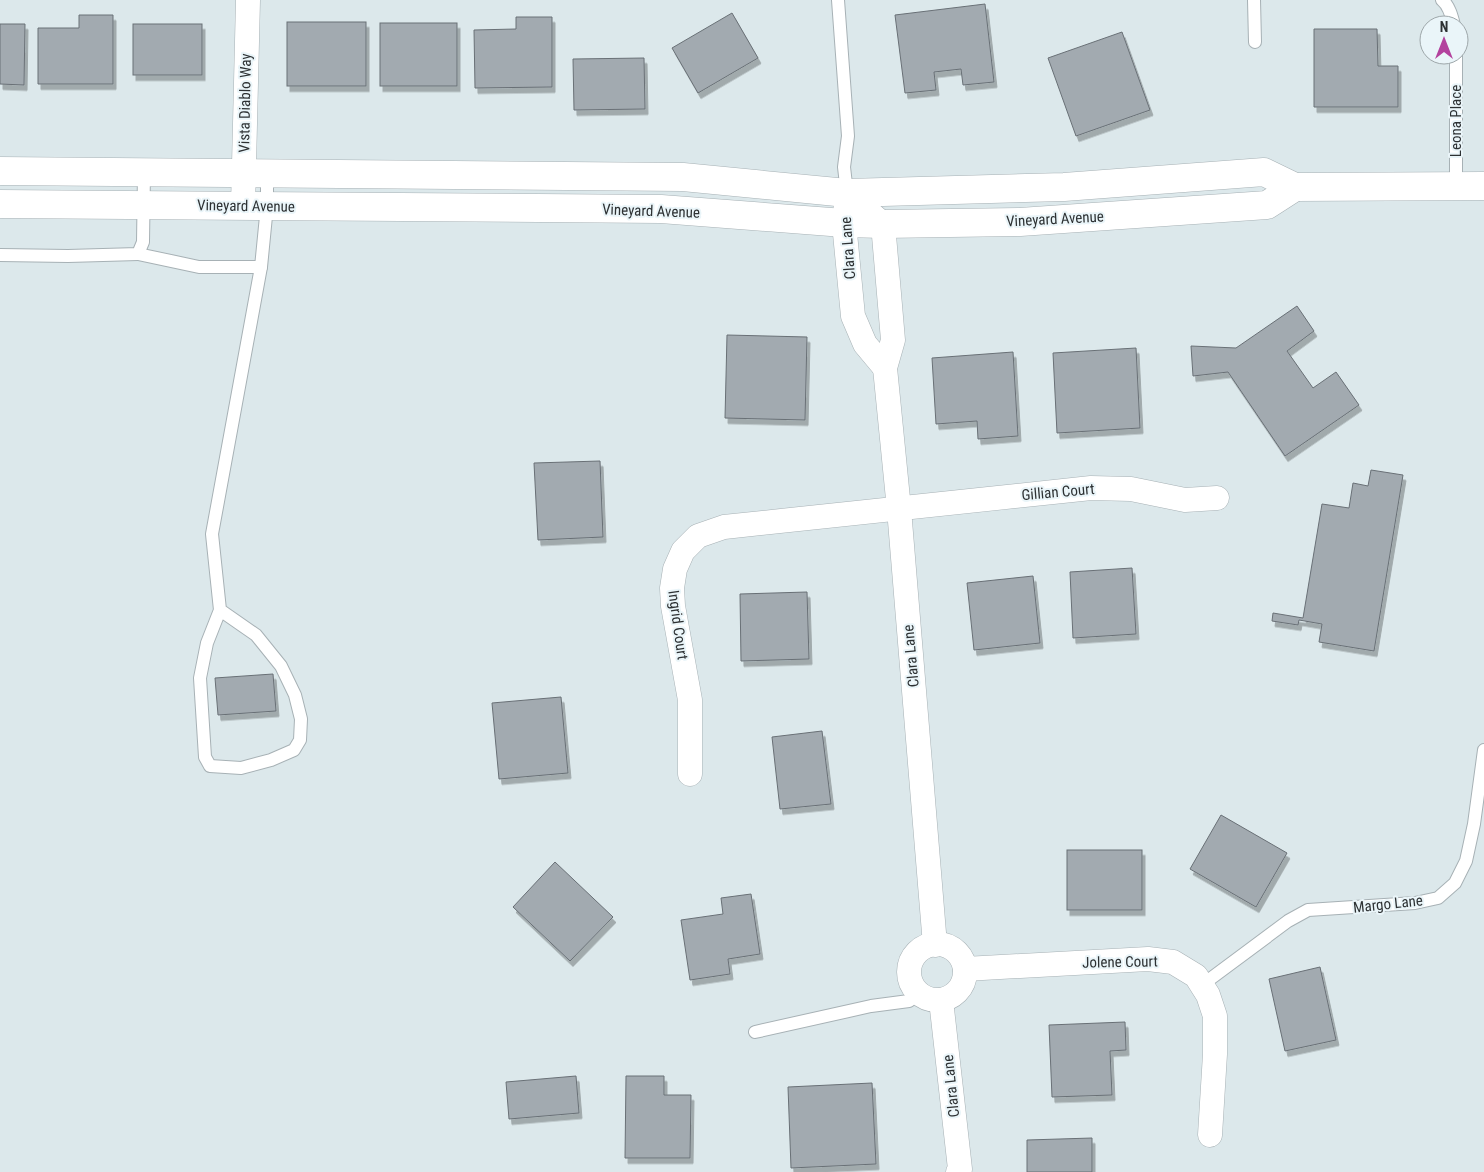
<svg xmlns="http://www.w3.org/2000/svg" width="1484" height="1172" font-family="'Roboto Condensed',sans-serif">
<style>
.building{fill:#a2aab0;stroke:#697076;filter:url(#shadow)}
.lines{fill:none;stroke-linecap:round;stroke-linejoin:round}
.service-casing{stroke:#a7b1b5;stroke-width:14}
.minor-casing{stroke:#a7b1b5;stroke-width:25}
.tertiary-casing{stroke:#a7b1b5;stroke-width:29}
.service{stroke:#fff;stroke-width:12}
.minor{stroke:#fff;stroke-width:24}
.tertiary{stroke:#fff;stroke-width:28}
.labels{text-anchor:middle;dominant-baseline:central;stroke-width:4;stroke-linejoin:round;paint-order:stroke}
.street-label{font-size:15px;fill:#2d3133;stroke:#eaf5f9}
</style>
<defs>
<filter id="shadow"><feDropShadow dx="3" dy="5.5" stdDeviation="0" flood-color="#0004"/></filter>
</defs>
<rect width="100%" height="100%" fill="#dce8eb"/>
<g class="building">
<path d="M 985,4 L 994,82 L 963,85 L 961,69 L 934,72 L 936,90 L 905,93 L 895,15 Z"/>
<path d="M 732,13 L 758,58 L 698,93 L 672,48 Z"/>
<path d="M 79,15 L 113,15 L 113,84 L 38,84 L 38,28 L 79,28 Z"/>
<path d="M 516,17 L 552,17 L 552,87 L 475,88 L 474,30 L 516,29 Z"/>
<rect x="287" y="22" width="79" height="64"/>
<rect x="380" y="23" width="77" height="63"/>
<path d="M 0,24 L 25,24 L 24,85 L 0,84 Z"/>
<rect x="133" y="24" width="69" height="51"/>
<path d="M 1314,29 L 1377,29 L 1378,66 L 1398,66 L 1398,107 L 1314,107 Z"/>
<path d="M 1122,32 L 1150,110 L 1076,136 L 1048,58 Z"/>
<path d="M 644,58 L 645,109 L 574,110 L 573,59 Z"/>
<path d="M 1297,306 L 1314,331 L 1287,351 L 1313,388 L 1336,372 L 1359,405 L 1285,456 L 1228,372 L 1193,376 L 1191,346 L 1236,348 Z"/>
<path d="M 727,335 L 807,337 L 805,420 L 725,418 Z"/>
<path d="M 1136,348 L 1140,428 L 1057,433 L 1053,353 Z"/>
<path d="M 1013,352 L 1018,436 L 978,439 L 977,421 L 936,424 L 932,358 Z"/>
<path d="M 600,461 L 603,537 L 538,540 L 534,463 Z"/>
<path d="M 1371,470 L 1403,475 L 1374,651 L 1319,642 L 1322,624 L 1299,620 L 1298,625 L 1272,621 L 1273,613 L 1303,618 L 1322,504 L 1349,508 L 1353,483 L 1368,486 Z"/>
<path d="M 1132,568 L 1136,634 L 1073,638 L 1070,572 Z"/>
<path d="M 1033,576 L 1040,643 L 974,650 L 967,583 Z"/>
<path d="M 807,592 L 809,659 L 741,661 L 740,594 Z"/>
<path d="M 273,674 L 276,711 L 218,715 L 215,678 Z"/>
<path d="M 561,697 L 568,773 L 499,779 L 492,703 Z"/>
<path d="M 822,731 L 831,804 L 780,809 L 772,737 Z"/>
<path d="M 1221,815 L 1287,853 L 1256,907 L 1190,869 Z"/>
<rect x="1067" y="850" width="75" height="60"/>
<path d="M 555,862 L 613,917 L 570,961 L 513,907 Z"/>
<path d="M 751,894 L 760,954 L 728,959 L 730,974 L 690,980 L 681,920 L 723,914 L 721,898 Z"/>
<path d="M 1320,967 L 1336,1040 L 1285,1051 L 1269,979 Z"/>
<path d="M 1125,1022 L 1126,1050 L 1110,1051 L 1112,1095 L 1052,1097 L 1049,1025 Z"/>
<path d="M 576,1076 L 579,1113 L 509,1119 L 506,1082 Z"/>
<path d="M 626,1076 L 664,1076 L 664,1095 L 691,1095 L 690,1158 L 625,1158 Z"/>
<path d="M 872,1083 L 876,1164 L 791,1168 L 788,1087 Z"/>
<path d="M 1092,1138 L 1092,1172 L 1027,1172 L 1027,1140 Z"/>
</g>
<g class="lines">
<defs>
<g id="service">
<path d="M 838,0 L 848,136 L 844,167 L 847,193"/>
<path d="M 1254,0 L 1255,42"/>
<path d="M 1442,0 C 1449,5 1452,17 1454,25"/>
<path d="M 1456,186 L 1456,55"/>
<path d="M 138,254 L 199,267 L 261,267 L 267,206 L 267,173"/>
<path d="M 0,255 L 68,256 L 138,254 L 143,242 L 144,172"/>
<path d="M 220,610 L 256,635 L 281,666 L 295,695 L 301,719 L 300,740 L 294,750 L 271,760 L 241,768 L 210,766 L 205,757 L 200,678 L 207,643 L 220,610 L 212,534 L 261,267"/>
<path d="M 1202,985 L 1288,921 L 1308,910 L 1415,903 L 1438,898 L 1455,883 L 1466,861 L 1474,824 L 1484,750"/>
<path d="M 755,1032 L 871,1006 L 909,1001 L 919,993"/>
</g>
<g id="minor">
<path d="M 847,193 L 883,224 L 893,340 L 885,368 L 899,509 L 935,945"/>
<path d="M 846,204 L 844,223 L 853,316 L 865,344 L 885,368"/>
<path d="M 243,206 L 248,0"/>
<path d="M 690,774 L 690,700 L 673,606 L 672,588 L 675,569 L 683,551 L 698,536 L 724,527 L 1091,488 L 1131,489 L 1185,500 L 1217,498"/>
<circle cx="937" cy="972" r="28"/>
<path d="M 965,969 L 1148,959 L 1173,962 L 1196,976 L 1208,995 L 1215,1016 L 1215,1054 L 1210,1135"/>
<path d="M 941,1000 L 960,1169 L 958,1172"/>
</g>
<g id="tertiary">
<path d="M 0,171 L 683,177 L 847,193 L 1064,187 L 1264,172 L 1295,187 L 1484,186"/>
<path d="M 0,204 L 661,209 L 844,223 L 883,224 L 1020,222 L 1267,205 L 1295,187"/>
</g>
</defs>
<use href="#service" class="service-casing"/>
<use href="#minor" class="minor-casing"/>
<use href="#tertiary" class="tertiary-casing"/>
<use href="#service" class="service"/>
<use href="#minor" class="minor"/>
<use href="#tertiary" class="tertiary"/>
</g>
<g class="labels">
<g class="street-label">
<text transform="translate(245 103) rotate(-89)">Vista Diablo Way</text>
<text transform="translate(1456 121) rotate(-90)">Leona Place</text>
<text transform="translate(246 206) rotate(1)">Vineyard Avenue</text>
<text transform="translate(651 211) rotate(2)">Vineyard Avenue</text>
<text transform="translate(1055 219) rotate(-3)">Vineyard Avenue</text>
<text transform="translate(848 248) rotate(-94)">Clara Lane</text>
<text transform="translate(1058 492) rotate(-5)">Gillian Court</text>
<text transform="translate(678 625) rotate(82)">Ingrid Court</text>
<text transform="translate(911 656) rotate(-95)">Clara Lane</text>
<text transform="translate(1388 904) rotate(-6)">Margo Lane</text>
<text transform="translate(1120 962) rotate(-1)">Jolene Court</text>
<text transform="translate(951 1086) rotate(-96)">Clara Lane</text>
</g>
</g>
<g transform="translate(1444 40)"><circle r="24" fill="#eaf5f9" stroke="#9ea7aa"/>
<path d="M0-4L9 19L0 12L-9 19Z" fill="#b3429e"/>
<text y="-8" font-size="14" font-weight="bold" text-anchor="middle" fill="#2d3133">N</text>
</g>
</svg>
